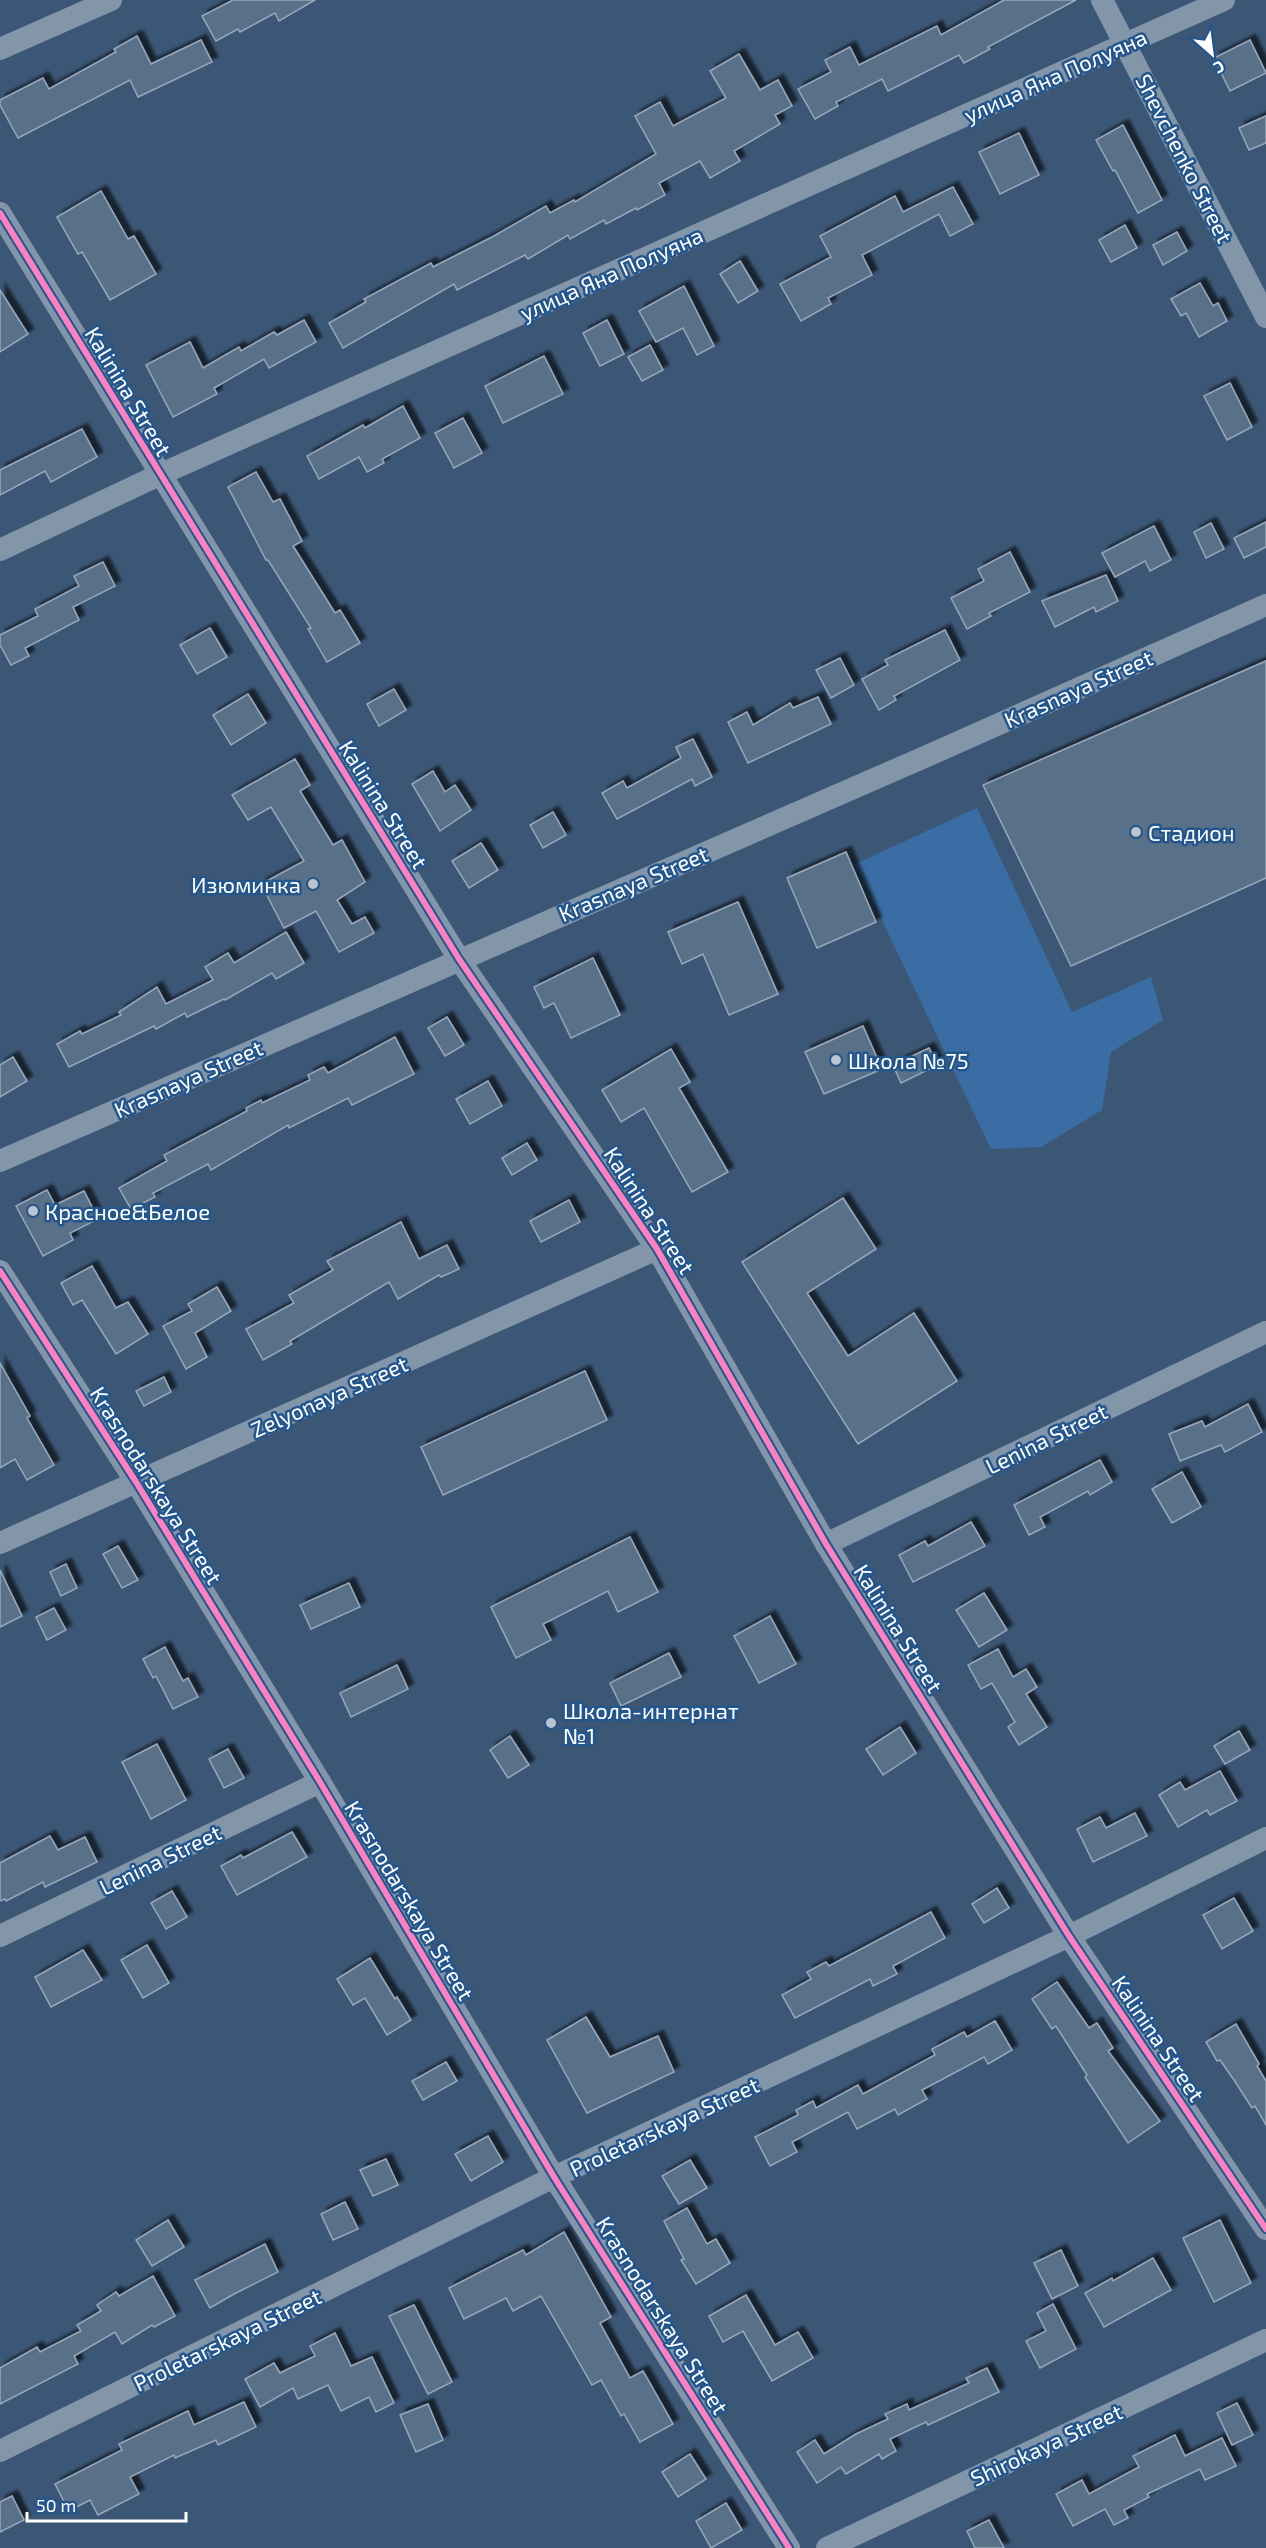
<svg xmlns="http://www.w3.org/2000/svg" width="1266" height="2548" font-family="'Exo 2',sans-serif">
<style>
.green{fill:#396da4}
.building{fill:#596f88;stroke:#98a7b9;stroke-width:1.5;filter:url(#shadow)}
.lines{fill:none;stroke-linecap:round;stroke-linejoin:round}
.minor{stroke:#8396a9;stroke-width:22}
.cycleway-casing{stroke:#24568e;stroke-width:10}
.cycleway{stroke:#ff80c0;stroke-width:6}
.poi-dot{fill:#bbc4cf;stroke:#24568e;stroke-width:2}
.labels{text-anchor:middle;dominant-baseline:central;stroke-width:5;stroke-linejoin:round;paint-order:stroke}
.street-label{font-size:22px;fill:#fff;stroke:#24568e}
.poi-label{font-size:22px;fill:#fff;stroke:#24568e;text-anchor:start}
</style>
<defs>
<filter id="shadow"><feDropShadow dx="5.5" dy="-5.5" stdDeviation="1.5" flood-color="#0009"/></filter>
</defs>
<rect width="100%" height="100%" fill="#3c5776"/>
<path class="green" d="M 977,808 L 1072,1012 L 1151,977 L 1163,1020 L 1111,1052 L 1102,1110 L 1041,1147 L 991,1149 L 855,864 Z"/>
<g class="building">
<path d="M 233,0 L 315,0 L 279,21 L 275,13 L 240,32 L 238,29 L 216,41 L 202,16 Z"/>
<path d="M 1004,0 L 1076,0 L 988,47 L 990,49 L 964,63 L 959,55 L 888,91 L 882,79 L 836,102 L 838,106 L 815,119 L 798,89 L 831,72 L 825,60 L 850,47 L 859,65 L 937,26 L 941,35 Z"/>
<path d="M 137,36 L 151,64 L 201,40 L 212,62 L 138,97 L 130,80 L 18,138 L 0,105 L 0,100 L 43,78 L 49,89 L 116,52 L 114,49 Z"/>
<path d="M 1250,40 L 1266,73 L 1230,91 L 1214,58 Z"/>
<path d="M 739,54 L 760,90 L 778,80 L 792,106 L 775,115 L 780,124 L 734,151 L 740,161 L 710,178 L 700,161 L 659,183 L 665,195 L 637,210 L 636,208 L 606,224 L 604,220 L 570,239 L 568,235 L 528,259 L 525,255 L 457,290 L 454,284 L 343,348 L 329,323 L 366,302 L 364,299 L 431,263 L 433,267 L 494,236 L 546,206 L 550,213 L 574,200 L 575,202 L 656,154 L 635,116 L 660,102 L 673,126 L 726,98 L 710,71 Z"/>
<path d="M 1266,116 L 1266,143 L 1249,150 L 1239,128 Z"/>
<path d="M 1123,125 L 1162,200 L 1138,213 L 1115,170 L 1113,171 L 1096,140 Z"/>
<path d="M 1019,133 L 1039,175 L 1000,194 L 979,152 Z"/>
<path d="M 953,187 L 973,224 L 950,236 L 939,214 L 862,255 L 872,275 L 828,298 L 831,304 L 801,321 L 780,284 L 831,257 L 820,236 L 895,196 L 903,212 Z"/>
<path d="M 101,191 L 128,239 L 134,236 L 156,274 L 110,300 L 82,252 L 78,254 L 57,217 Z"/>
<path d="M 1125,225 L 1137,248 L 1111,262 L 1099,240 Z"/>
<path d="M 1177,232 L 1187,251 L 1163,265 L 1153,245 Z"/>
<path d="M 740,261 L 758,291 L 738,303 L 720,274 Z"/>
<path d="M 1200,283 L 1213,306 L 1218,303 L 1227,321 L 1199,337 L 1186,313 L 1181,316 L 1171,299 Z"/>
<path d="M 684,286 L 714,346 L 697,355 L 683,328 L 656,342 L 639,311 Z"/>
<path d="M 0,290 L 28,334 L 0,352 Z"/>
<path d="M 304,320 L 316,342 L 269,368 L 264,359 L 214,388 L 217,394 L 173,417 L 146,365 L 190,342 L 203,368 L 239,347 L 241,351 L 274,332 L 277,335 Z"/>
<path d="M 607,320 L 624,354 L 600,366 L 583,333 Z"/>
<path d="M 650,345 L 663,370 L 642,381 L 628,357 Z"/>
<path d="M 544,356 L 563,394 L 503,423 L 485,386 Z"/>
<path d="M 1230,383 L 1252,427 L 1227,440 L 1204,396 Z"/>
<path d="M 403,406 L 420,438 L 382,459 L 384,463 L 367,472 L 359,457 L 319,479 L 307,456 L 363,425 L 365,428 Z"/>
<path d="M 463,418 L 482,453 L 454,468 L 435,433 Z"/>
<path d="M 82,429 L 97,457 L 51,482 L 45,471 L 0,495 L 0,470 Z"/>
<path d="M 256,472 L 273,502 L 280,499 L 302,541 L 293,546 L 335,613 L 340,610 L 360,643 L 327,662 L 308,629 L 311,628 L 268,560 L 266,560 L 228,487 Z"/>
<path d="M 1266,522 L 1266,547 L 1244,558 L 1234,538 Z"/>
<path d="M 1211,523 L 1224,549 L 1206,558 L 1194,532 Z"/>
<path d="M 1154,526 L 1171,560 L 1150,571 L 1145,561 L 1115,577 L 1102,553 Z"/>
<path d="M 1010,552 L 1030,592 L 989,613 L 991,616 L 967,629 L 951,598 L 984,581 L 978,569 Z"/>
<path d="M 103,562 L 115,586 L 73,607 L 79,620 L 25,648 L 29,656 L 11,665 L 0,645 L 0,635 L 38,616 L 35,609 L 79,586 L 74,576 Z"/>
<path d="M 1106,575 L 1118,601 L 1096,612 L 1094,607 L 1055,627 L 1042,601 Z"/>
<path d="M 210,628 L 227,657 L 197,674 L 180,645 Z"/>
<path d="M 945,630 L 960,660 L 894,696 L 896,700 L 879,710 L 862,679 L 888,665 L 885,660 Z"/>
<path d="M 840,658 L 854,685 L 831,698 L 816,670 Z"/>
<path d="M 1266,661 L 1266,878 L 1071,966 L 983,785 Z"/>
<path d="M 394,689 L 406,710 L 379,726 L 367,704 Z"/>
<path d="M 248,694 L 266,723 L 231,745 L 213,715 Z"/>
<path d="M 818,697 L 831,724 L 748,763 L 728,722 L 747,712 L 753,725 L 790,703 L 793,708 Z"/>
<path d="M 693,739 L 712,777 L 695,786 L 692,779 L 617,819 L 602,793 L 623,781 L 627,788 L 681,758 L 676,747 Z"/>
<path d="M 295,759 L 310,785 L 300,791 L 333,845 L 342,840 L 365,882 L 337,900 L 352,924 L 365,917 L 374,933 L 339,952 L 316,911 L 284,928 L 261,884 L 304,861 L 271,807 L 248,820 L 232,795 Z"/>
<path d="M 433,771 L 445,792 L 455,785 L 471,810 L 440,831 L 412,784 Z"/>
<path d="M 553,812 L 566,835 L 543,848 L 530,825 Z"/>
<path d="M 481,843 L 498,870 L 469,888 L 452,861 Z"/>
<path d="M 846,852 L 876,922 L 817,948 L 787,878 Z"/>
<path d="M 738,902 L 778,994 L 729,1015 L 703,954 L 682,964 L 668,932 Z"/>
<path d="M 286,932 L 304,963 L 276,979 L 272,973 L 225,1000 L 224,999 L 187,1017 L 185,1013 L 156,1029 L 154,1026 L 69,1067 L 57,1044 L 80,1031 L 82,1034 L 121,1015 L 119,1012 L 157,987 L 166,1004 L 213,980 L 205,967 L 228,953 L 234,963 Z"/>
<path d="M 593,958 L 620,1015 L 571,1038 L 554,1003 L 544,1008 L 534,987 Z"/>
<path d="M 447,1017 L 464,1045 L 445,1056 L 428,1028 Z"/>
<path d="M 863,1026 L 882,1069 L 824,1094 L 805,1052 Z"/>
<path d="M 395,1037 L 414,1074 L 352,1105 L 348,1098 L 289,1128 L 288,1125 L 211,1170 L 208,1164 L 153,1193 L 155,1197 L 131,1209 L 119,1188 L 167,1161 L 164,1155 L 247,1111 L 246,1108 L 261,1100 L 262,1103 L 310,1080 L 308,1075 L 324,1067 L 328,1073 Z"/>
<path d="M 929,1048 L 938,1065 L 901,1083 L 893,1065 Z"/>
<path d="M 671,1049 L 690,1082 L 679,1088 L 728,1172 L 692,1192 L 644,1108 L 621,1122 L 602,1090 Z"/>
<path d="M 13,1057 L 27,1081 L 0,1097 L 0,1065 Z"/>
<path d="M 488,1081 L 502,1106 L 470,1124 L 456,1099 Z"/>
<path d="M 527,1143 L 537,1160 L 512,1175 L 502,1158 Z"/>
<path d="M 47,1190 L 55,1205 L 84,1191 L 98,1219 L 70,1233 L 73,1240 L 43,1256 L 16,1206 Z"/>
<path d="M 843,1198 L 876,1249 L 807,1293 L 848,1356 L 914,1313 L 957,1381 L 858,1444 L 742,1262 Z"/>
<path d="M 569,1200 L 580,1222 L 541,1242 L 530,1221 Z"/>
<path d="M 401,1222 L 419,1259 L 447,1245 L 459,1269 L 441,1277 L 439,1275 L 398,1299 L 389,1282 L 290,1341 L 292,1344 L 263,1360 L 246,1329 L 294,1303 L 289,1295 L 333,1270 L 327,1261 Z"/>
<path d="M 92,1266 L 116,1308 L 128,1302 L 148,1334 L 116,1354 L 82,1300 L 73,1305 L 61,1283 Z"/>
<path d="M 217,1287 L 231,1311 L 195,1333 L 207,1357 L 186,1369 L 163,1326 L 192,1311 L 188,1304 Z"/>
<path d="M 0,1363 L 30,1416 L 27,1418 L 54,1465 L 27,1480 L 15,1459 L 0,1468 Z"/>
<path d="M 585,1371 L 607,1420 L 443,1495 L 421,1447 Z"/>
<path d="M 164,1377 L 171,1392 L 144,1406 L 136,1391 Z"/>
<path d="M 1248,1404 L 1262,1432 L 1225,1452 L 1221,1445 L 1180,1461 L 1169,1434 L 1202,1421 L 1205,1427 Z"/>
<path d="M 1100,1460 L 1112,1482 L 1090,1495 L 1088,1491 L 1040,1517 L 1045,1527 L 1029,1535 L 1014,1505 Z"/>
<path d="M 1182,1472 L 1201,1507 L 1172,1523 L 1152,1489 Z"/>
<path d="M 971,1522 L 985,1546 L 913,1582 L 899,1555 L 925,1541 L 928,1546 Z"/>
<path d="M 630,1537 L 658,1592 L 618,1612 L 608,1591 L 543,1624 L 551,1640 L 516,1658 L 491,1607 Z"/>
<path d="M 118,1546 L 138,1580 L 122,1588 L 103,1554 Z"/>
<path d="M 66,1564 L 77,1588 L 61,1596 L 50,1572 Z"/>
<path d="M 0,1570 L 22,1616 L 0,1627 Z"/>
<path d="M 349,1583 L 360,1607 L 311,1629 L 300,1605 Z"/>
<path d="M 984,1593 L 1007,1630 L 979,1647 L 956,1610 Z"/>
<path d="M 54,1608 L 66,1630 L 47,1640 L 36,1617 Z"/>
<path d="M 770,1616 L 796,1664 L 759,1683 L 734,1636 Z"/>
<path d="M 165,1647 L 183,1681 L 188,1678 L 198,1697 L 173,1709 L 156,1676 L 153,1678 L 143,1659 Z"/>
<path d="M 998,1649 L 1013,1677 L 1026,1669 L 1037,1687 L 1026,1694 L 1047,1727 L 1019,1745 L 1008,1727 L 1015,1722 L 992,1683 L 981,1689 L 968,1665 Z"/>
<path d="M 669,1653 L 681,1677 L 621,1706 L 610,1683 Z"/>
<path d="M 397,1665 L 408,1689 L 351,1717 L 340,1693 Z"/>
<path d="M 900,1727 L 916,1753 L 883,1775 L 866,1749 Z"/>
<path d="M 1239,1731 L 1250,1750 L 1225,1764 L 1214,1746 Z"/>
<path d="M 510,1736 L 529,1765 L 508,1778 L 490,1750 Z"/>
<path d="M 157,1744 L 186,1800 L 151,1819 L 122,1762 Z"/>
<path d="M 228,1749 L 244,1778 L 224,1788 L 209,1759 Z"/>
<path d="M 1220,1771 L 1237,1801 L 1210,1815 L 1207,1810 L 1178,1827 L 1159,1795 L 1180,1782 L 1185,1790 Z"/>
<path d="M 1135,1813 L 1147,1836 L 1093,1862 L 1077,1829 L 1100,1817 L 1106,1828 Z"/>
<path d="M 292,1832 L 307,1857 L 237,1895 L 221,1866 L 241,1855 L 243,1858 Z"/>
<path d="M 50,1836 L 58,1850 L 85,1837 L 97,1862 L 45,1887 L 43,1882 L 6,1901 L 5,1899 L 0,1901 L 0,1863 Z"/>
<path d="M 997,1888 L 1009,1908 L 984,1923 L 972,1904 Z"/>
<path d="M 172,1891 L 187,1917 L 166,1929 L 151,1903 Z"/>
<path d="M 1234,1898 L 1253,1931 L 1222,1949 L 1203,1915 Z"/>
<path d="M 931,1912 L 945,1938 L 893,1966 L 897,1974 L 873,1986 L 870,1979 L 795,2018 L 782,1995 L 811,1979 L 807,1972 L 826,1962 L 829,1966 Z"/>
<path d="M 147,1945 L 169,1983 L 143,1998 L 121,1960 Z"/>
<path d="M 83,1950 L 102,1980 L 51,2007 L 35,1977 Z"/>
<path d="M 370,1958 L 395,1999 L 397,1997 L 411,2020 L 387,2035 L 365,1998 L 353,2005 L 337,1979 Z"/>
<path d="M 1057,1982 L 1089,2028 L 1097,2023 L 1113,2048 L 1108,2051 L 1160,2121 L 1128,2143 L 1085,2077 L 1087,2075 L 1056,2026 L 1052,2029 L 1032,1999 Z"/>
<path d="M 586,2017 L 610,2057 L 658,2036 L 674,2072 L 587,2113 L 547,2040 Z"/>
<path d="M 995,2021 L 1012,2050 L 988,2064 L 984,2057 L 922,2090 L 927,2099 L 898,2115 L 895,2109 L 857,2129 L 848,2112 L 792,2142 L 797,2152 L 770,2166 L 755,2137 L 798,2115 L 796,2110 L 813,2101 L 816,2108 L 858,2085 L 863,2094 L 935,2055 L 932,2049 L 964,2032 L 967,2037 Z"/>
<path d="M 1236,2024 L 1259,2064 L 1257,2066 L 1266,2081 L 1266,2125 L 1255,2106 L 1252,2108 L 1234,2080 L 1220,2060 L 1217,2061 L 1206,2042 Z"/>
<path d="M 446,2062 L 457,2081 L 423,2100 L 412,2081 Z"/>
<path d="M 488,2136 L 503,2162 L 471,2181 L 455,2154 Z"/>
<path d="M 386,2159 L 398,2185 L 373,2196 L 360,2170 Z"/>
<path d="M 690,2160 L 707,2188 L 679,2204 L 662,2176 Z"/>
<path d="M 345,2202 L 358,2229 L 333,2240 L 321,2214 Z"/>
<path d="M 687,2208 L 707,2244 L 716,2239 L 730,2263 L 696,2284 L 681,2260 L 684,2259 L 664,2221 Z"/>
<path d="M 168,2220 L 184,2247 L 152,2266 L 136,2240 Z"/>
<path d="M 1220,2220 L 1251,2283 L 1214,2302 L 1183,2238 Z"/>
<path d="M 564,2232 L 611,2317 L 600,2323 L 630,2378 L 643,2371 L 673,2424 L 640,2442 L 624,2414 L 621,2416 L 601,2380 L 592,2385 L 541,2296 L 513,2311 L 506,2298 L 464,2319 L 449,2288 L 523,2250 L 526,2255 Z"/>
<path d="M 265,2244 L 278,2272 L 234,2294 L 210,2308 L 195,2280 Z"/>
<path d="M 1061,2250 L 1078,2286 L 1052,2299 L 1034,2263 Z"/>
<path d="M 1153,2258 L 1171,2290 L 1104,2327 L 1085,2293 L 1112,2278 L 1113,2281 Z"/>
<path d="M 153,2276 L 175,2316 L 154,2327 L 152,2325 L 122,2344 L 115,2332 L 74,2356 L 78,2364 L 0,2404 L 0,2368 L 37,2347 L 40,2352 L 81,2331 L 77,2325 L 101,2311 L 97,2305 L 116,2292 L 119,2296 Z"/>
<path d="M 746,2295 L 775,2345 L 798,2332 L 813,2358 L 772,2381 L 743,2331 L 723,2342 L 709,2316 Z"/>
<path d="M 1053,2304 L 1076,2349 L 1040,2368 L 1026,2341 L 1046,2331 L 1037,2313 Z"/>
<path d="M 414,2305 L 452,2382 L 428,2394 L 389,2316 Z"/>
<path d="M 335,2333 L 351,2366 L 372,2357 L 394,2403 L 376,2412 L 369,2397 L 341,2411 L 328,2385 L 298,2399 L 293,2388 L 260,2407 L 245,2379 L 274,2363 L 280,2373 L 315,2356 L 310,2346 Z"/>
<path d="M 987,2368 L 999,2392 L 928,2425 L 926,2422 L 890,2439 L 896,2451 L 882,2459 L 879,2454 L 846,2474 L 841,2467 L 817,2483 L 797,2452 L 815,2440 L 824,2454 L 856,2434 L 888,2419 L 885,2414 L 907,2404 L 909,2410 L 969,2383 L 966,2378 Z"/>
<path d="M 244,2402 L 256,2427 L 218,2445 L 216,2440 L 175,2458 L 174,2455 L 130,2477 L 139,2494 L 98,2515 L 90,2500 L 69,2511 L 55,2484 L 122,2450 L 119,2444 L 188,2411 L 194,2425 Z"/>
<path d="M 1237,2403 L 1253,2435 L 1232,2445 L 1217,2413 Z"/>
<path d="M 428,2404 L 443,2440 L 416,2452 L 400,2415 Z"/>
<path d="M 1175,2435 L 1185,2456 L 1222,2438 L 1236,2466 L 1205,2480 L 1200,2469 L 1147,2494 L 1149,2497 L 1124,2510 L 1128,2518 L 1114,2525 L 1105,2509 L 1073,2526 L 1056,2494 L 1082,2480 L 1089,2494 L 1139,2467 L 1133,2456 Z"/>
<path d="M 690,2454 L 706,2479 L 678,2497 L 662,2472 Z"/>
<path d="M 12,2496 L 24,2520 L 0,2532 L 0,2502 Z"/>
<path d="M 726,2503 L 742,2530 L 711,2548 L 696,2521 Z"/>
<path d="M 989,2520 L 1004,2548 L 975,2548 L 967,2531 Z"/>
</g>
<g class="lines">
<g class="minor">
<path d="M 1102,0 L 1266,317"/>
<path d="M 0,49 L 111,0"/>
<path d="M 0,213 L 459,959 L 657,1249 L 826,1544 L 1069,1936 L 1266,2229"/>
<path d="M 0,550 L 159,475 L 1224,0"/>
<path d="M 0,1161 L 927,756 L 1266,605"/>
<path d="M 0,1271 L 136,1482 L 320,1782 L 554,2177 L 789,2548"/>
<path d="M 0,1543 L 657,1249"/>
<path d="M 826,1544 L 1266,1332"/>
<path d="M 0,1936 L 320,1782"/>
<path d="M 0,2451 L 554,2177 L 1069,1936 L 1266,1838"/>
<path d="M 827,2548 L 1266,2340"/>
</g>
<defs>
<g id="cycleway">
<path d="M 0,213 L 459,959 L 657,1249 L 826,1544 L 1069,1936 L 1266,2229"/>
<path d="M 0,1271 L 136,1482 L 320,1782 L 554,2177 L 789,2548"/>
</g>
</defs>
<use href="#cycleway" class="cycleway-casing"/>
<use href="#cycleway" class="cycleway"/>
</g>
<g class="poi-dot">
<circle cx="1136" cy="832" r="6"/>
<circle cx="313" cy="884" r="6"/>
<circle cx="836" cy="1060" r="6"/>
<circle cx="33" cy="1211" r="6"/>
<circle cx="551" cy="1723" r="6"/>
</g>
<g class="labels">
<g class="street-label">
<text transform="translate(1055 75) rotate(-24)">улица Яна Полуяна</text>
<text transform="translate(1185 158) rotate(63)">Shevchenko Street</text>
<text transform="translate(611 273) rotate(-24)">улица Яна Полуяна</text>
<text transform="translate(129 391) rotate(59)">Kalinina Street</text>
<text transform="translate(1078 688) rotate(-24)">Krasnaya Street</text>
<text transform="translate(384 804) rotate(58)">Kalinina Street</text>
<text transform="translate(633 883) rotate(-23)">Krasnaya Street</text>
<text transform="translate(188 1078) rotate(-24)">Krasnaya Street</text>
<text transform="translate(650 1210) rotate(57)">Kalinina Street</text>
<text transform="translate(329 1396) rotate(-24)">Zelyonaya Street</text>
<text transform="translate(1046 1438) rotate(-26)">Lenina Street</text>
<text transform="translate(157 1485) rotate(58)">Krasnodarskaya Street</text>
<text transform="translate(899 1628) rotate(58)">Kalinina Street</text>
<text transform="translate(160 1859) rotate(-26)">Lenina Street</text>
<text transform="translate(410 1900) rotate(59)">Krasnodarskaya Street</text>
<text transform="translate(1159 2038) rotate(56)">Kalinina Street</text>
<text transform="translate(664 2126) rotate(-25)">Proletarskaya Street</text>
<text transform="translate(663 2315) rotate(58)">Krasnodarskaya Street</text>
<text transform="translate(227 2339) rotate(-26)">Proletarskaya Street</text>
<text transform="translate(1046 2444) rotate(-25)">Shirokaya Street</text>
</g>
<g class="poi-label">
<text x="1148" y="832">Стадион</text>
<text x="301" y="884" text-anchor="end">Изюминка</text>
<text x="848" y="1060">Школа №75</text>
<text x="45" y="1211">Красное&amp;Белое</text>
<text x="563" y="1710">Школа-интернат<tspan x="563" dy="25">№1</tspan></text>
</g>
</g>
<g transform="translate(1212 54) rotate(152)" stroke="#24568e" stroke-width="4.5" paint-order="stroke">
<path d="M0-4.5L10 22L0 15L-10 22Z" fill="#ffffff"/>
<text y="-9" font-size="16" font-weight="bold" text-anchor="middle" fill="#ffffff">С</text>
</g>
<path d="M27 2512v9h159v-9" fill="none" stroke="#ffffff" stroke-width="3"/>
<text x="36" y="2512" font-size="18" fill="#ffffff" stroke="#24568e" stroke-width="4.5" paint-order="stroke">50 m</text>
</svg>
